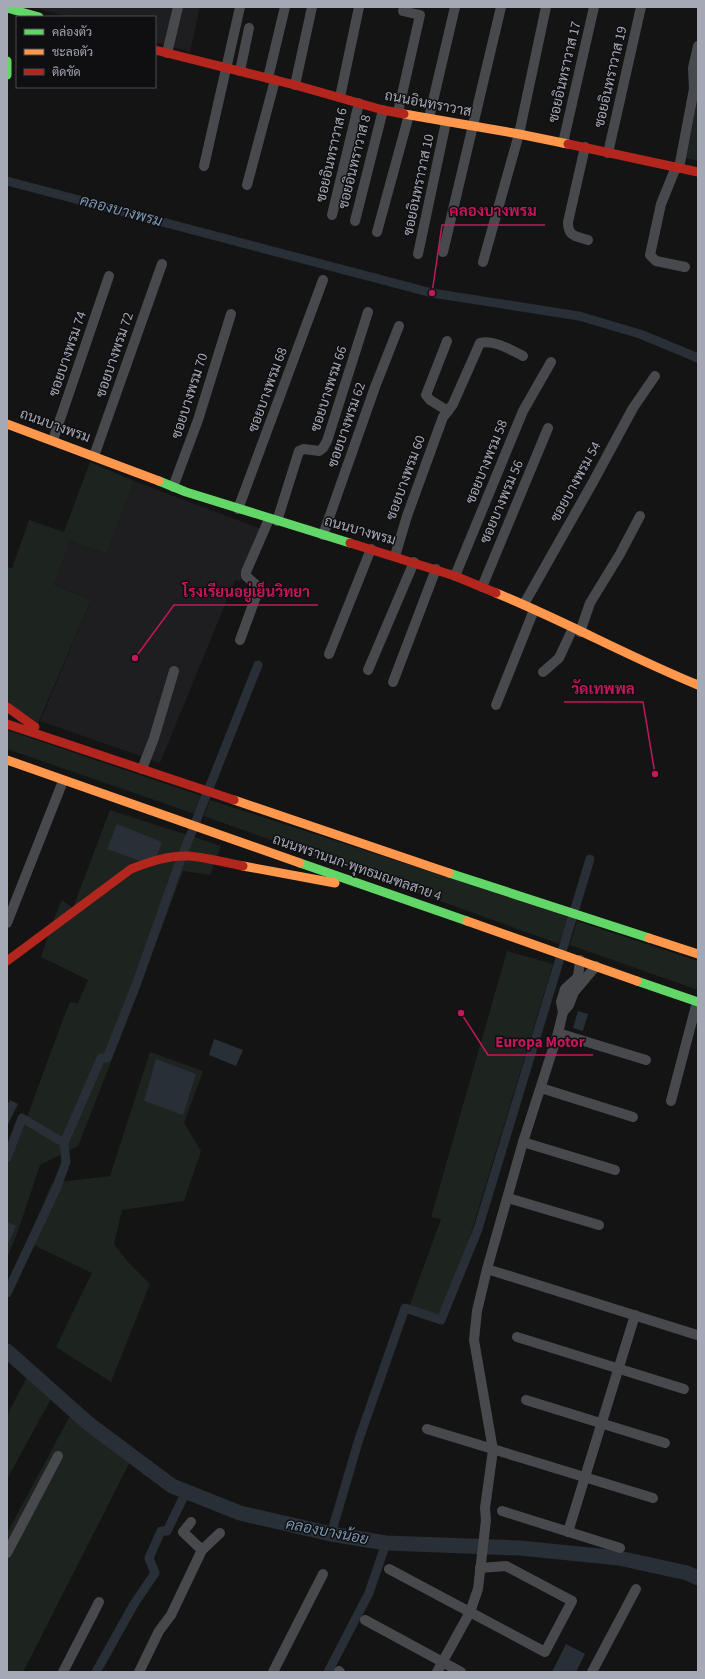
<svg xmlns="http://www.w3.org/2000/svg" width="705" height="1679" font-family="'Source Sans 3',Sarabun,sans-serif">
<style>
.built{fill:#1e1e20}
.green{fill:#1d231e}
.water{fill:#282f36}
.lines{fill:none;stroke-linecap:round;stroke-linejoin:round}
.canal{stroke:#282f36;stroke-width:9}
.river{stroke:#282f36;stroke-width:15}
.street{stroke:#48494d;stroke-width:10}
.fast{stroke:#63d668;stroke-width:9}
.slow{stroke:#ff974d;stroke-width:9}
.jam{stroke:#b3261e;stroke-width:9}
.labels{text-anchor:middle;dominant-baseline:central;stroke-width:3;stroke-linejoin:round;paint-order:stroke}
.street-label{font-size:14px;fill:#a5a9b6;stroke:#0f0e10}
.water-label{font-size:15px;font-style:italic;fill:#7b96b1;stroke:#0f0e10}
.leader{fill:none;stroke:#c2185b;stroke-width:1.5}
.callout-dot{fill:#c2185b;stroke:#0f0e10;stroke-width:1.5}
.callout-label{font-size:15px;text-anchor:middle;font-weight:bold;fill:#c2185b;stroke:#0f0e10;stroke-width:3;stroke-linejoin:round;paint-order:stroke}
</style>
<rect width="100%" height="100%" fill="#141414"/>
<g class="built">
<path d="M 33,7 L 200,7 L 190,52 L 155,42 L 155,17 L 68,17 Z"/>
<path d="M 134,481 L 261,529 L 240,581 L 235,580 L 160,763 L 40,721 L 91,600 L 54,585 L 70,541 L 107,554 Z"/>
</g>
<g class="green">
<path d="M 698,95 L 698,161 L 685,158 Z"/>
<path d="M 90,462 L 134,481 L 107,554 L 70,541 L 54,585 L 91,600 L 38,723 L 7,703 L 7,567 L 12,568 L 29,520 L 64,532 Z"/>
<path d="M 7,730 L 202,796 L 195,814 L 7,749 Z"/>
<path d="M 210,800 L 569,917 L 559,944 L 204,816 Z"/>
<path d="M 110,810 L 221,846 L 210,875 L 183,871 L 124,1029 L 78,1146 L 40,1165 L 17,1234 L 7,1258 L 7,1165 L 26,1120 L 62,1022 L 70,1002 L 78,1003 L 88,980 L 41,957 L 52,924 L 62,900 L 73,908 Z"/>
<path d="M 577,921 L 698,961 L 698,990 L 570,945 Z"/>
<path d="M 507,951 L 553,964 L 472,1230 L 440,1319 L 409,1307 L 441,1219 L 431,1217 Z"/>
<path d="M 150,1052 L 203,1071 L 184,1123 L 201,1151 L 184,1201 L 122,1210 L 114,1244 L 128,1262 L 150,1284 L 111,1382 L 56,1347 L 92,1273 L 27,1242 L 52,1183 L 110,1176 Z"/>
<path d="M 27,1377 L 52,1397 L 7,1479 L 7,1415 Z"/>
<path d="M 70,1416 L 130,1462 L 23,1672 L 7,1672 L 7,1533 Z"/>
</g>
<g class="water">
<path d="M 117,824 L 162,842 L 153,866 L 107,849 Z"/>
<path d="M 578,1011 L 588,1014 L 583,1031 L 573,1028 Z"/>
<path d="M 214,1039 L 243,1050 L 236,1066 L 209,1055 Z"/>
<path d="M 156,1059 L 196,1074 L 183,1115 L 144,1101 Z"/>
<path d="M 10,1100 L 18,1104 L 7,1126 L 7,1105 Z"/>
<path d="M 7,1222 L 16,1226 L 7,1246 Z"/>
<path d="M 566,1644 L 585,1654 L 576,1672 L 552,1672 Z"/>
</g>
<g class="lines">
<g class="canal">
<path d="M 7,181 L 432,293 L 579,316 L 640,334 L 698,358"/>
<path d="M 7,1158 L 22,1118 L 64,1143 L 101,1058 L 107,1058 L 136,985 L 179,864 L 258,665"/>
<path d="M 7,1293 L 56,1189 L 66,1162 L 64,1143"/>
<path d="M 331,1534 L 359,1439 L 405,1308 L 441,1320 L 478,1229 L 590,859"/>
<path d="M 96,1672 L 134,1604 L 155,1573 L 149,1558 L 161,1531 L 167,1531 L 186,1492"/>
<path d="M 328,1672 L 369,1593 L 386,1543"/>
</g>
<path class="river" d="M 7,1351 L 89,1424 L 172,1486 L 240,1513 L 331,1534 L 386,1543 L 520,1548 L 619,1558 L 687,1573 L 698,1578"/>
<g class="street">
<path d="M 167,53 L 178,7"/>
<path d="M 240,71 L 249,28"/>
<path d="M 268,78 L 285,7"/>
<path d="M 295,85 L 312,7"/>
<path d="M 340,97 L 359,7"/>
<path d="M 398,112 L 420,15 L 403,11"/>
<path d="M 429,118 L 455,7"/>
<path d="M 563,143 L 594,7"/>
<path d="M 585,147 L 568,222 C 568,237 576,236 588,240"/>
<path d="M 608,153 L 641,7"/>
<path d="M 204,166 L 240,7"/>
<path d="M 676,167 L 661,204 L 650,255 L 656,261 L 685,267"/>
<path d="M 679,168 L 694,89 L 693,68 L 698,46"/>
<path d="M 247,185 L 275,80"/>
<path d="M 332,215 L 359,103"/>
<path d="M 355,221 L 383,110"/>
<path d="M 377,232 L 409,115"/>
<path d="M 443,252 L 501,7"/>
<path d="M 418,254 L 446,122"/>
<path d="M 483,262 L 519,134 L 546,7"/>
<path d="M 448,411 L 453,404 L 480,343 C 493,339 511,350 523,356"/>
<path d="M 53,440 L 109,276"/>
<path d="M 94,456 L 162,264"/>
<path d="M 173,487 L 198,420 L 231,314"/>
<path d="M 238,509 L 323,280"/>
<path d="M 277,521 L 299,451 L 304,449 L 319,451 L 323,448 L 327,441 L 368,312"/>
<path d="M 323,535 L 375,387 L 399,326"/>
<path d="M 395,556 L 407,516 L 443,417 L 448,411 L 430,400 L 426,395 L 447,341"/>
<path d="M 455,576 L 523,411 L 551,362"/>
<path d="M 482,587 L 548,428"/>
<path d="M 524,604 L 593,482 L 633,408 L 655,376"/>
<path d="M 580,632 L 590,603 L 620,554 L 640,516"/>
<path d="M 240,640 L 258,591 L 255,584 L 246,576 L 246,572 L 269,519"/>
<path d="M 329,654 L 371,549"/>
<path d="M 368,670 L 414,562"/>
<path d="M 543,672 L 559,658 L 573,628"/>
<path d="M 393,682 L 436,569"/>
<path d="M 496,705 L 534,610"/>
<path d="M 142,769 L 154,738 L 174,671"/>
<path d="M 7,923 L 63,781"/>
<path d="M 563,1012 L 569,1005 L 574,992 L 596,966"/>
<path d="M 558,1033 L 646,1060"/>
<path d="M 541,1088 L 633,1117"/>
<path d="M 671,1101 L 697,1002"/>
<path d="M 523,1142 L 615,1170"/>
<path d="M 508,1198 L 599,1225"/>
<path d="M 487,1269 L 697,1335"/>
<path d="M 517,1337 L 684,1389"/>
<path d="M 526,1400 L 665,1443"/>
<path d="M 427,1429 L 653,1498"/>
<path d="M 502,1511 L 620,1548"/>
<path d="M 191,1522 L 183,1532 L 202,1550"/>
<path d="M 568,1532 L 635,1315"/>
<path d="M 7,1553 L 58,1456"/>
<path d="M 389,1569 L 545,1652 L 572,1601 L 506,1566 L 480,1568"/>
<path d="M 365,1620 L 461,1672"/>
<path d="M 339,1671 L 340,1672"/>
<path d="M 63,1672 L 99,1602"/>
<path d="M 139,1672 L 159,1631 L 171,1615 L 202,1550 L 220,1533"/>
<path d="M 273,1672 L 323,1574"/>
<path d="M 437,1672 L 470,1612 L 478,1589 L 486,1520 L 485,1508 L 493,1450 L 474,1340 L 477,1311 L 487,1269 L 523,1142 L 558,1033 L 563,1012 L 561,1002 L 565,989 L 578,977 L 580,960"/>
<path d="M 592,1672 L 636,1589"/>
</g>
<g class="fast">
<path d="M 7,8 L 39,17"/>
<path d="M 7,61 L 7,75"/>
<path d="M 159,481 L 186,492 L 350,543"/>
<path d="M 300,863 L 467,921"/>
<path d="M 449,873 L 649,938"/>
<path d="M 637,981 L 698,1002"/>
</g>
<g class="slow">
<path d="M 404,114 L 519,134 L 568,144"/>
<path d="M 7,424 L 159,481"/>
<path d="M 496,593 C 565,621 629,657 698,685"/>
<path d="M 7,760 L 300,863"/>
<path d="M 234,800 L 449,873"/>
<path d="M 243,866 L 335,883"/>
<path d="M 467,921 L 637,981"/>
<path d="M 649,938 L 698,954"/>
</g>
<g class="jam">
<path d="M 155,50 L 295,85 L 383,110 L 404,114"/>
<path d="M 568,144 L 698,172"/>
<path d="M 350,543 L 455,576 L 496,593"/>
<path d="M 7,707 L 35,727"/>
<path d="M 7,724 L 234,800"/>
<path d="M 7,961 L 131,869 C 149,862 169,855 188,856 C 206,857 226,863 243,866"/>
</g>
</g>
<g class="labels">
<g class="street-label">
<text transform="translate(565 72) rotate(-77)">ซอยอินทราวาส 17</text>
<text transform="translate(611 77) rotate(-77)">ซอยอินทราวาส 19</text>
<text transform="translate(428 104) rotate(11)">ถนนอินทราวาส</text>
<text transform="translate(332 155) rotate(-77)">ซอยอินทราวาส 6</text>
<text transform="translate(355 162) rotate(-76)">ซอยอินทราวาส 8</text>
<text transform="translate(419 185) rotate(-78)">ซอยอินทราวาส 10</text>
<text transform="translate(68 354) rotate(-71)">ซอยบางพรม 74</text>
<text transform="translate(115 355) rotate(-71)">ซอยบางพรม 72</text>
<text transform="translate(329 389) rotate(-72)">ซอยบางพรม 66</text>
<text transform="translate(268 390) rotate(-70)">ซอยบางพรม 68</text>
<text transform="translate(190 396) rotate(-72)">ซอยบางพรม 70</text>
<text transform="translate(347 425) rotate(-71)">ซอยบางพรม 62</text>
<text transform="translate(55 426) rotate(20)">ถนนบางพรม</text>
<text transform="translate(487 462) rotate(-68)">ซอยบางพรม 58</text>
<text transform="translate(406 478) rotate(-70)">ซอยบางพรม 60</text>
<text transform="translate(576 482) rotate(-61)">ซอยบางพรม 54</text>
<text transform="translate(502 502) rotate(-67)">ซอยบางพรม 56</text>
<text transform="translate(360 531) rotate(16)">ถนนบางพรม</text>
<text transform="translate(357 868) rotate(19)">ถนนพรานนก-พุทธมณฑลสาย 4</text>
</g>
<g class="water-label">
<text transform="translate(121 211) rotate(15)">คลองบางพรม</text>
<text transform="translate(327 1532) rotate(11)">คลองบางน้อย</text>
</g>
</g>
<path class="leader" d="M432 293L442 225H545M135 658L174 605H318M655 774L643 702H564M461 1013L488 1055H593"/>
<g class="callout-dot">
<circle cx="432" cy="293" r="4"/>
<circle cx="135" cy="658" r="4"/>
<circle cx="655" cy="774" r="4"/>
<circle cx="461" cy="1013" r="4"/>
</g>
<g class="callout-label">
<text x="493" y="216">คลองบางพรม</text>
<text x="246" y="597">โรงเรียนอยู่เย็นวิทยา</text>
<text x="603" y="694">วัดเทพพล</text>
<text x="540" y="1047">Europa Motor</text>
</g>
<rect width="705" height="1679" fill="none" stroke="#a5a9b6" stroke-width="16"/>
<rect x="16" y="16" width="140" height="72" fill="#0f0e10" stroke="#4b4c52"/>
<rect x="24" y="29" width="20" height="6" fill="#63d668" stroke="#4b4c52"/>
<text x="52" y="36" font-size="12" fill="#a5a9b6">คล่องตัว</text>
<rect x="24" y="49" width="20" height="6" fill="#ff974d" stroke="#4b4c52"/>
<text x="52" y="56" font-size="12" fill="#a5a9b6">ชะลอตัว</text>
<rect x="24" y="69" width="20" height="6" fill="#b3261e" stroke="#4b4c52"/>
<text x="52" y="76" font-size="12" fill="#a5a9b6">ติดขัด</text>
</svg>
